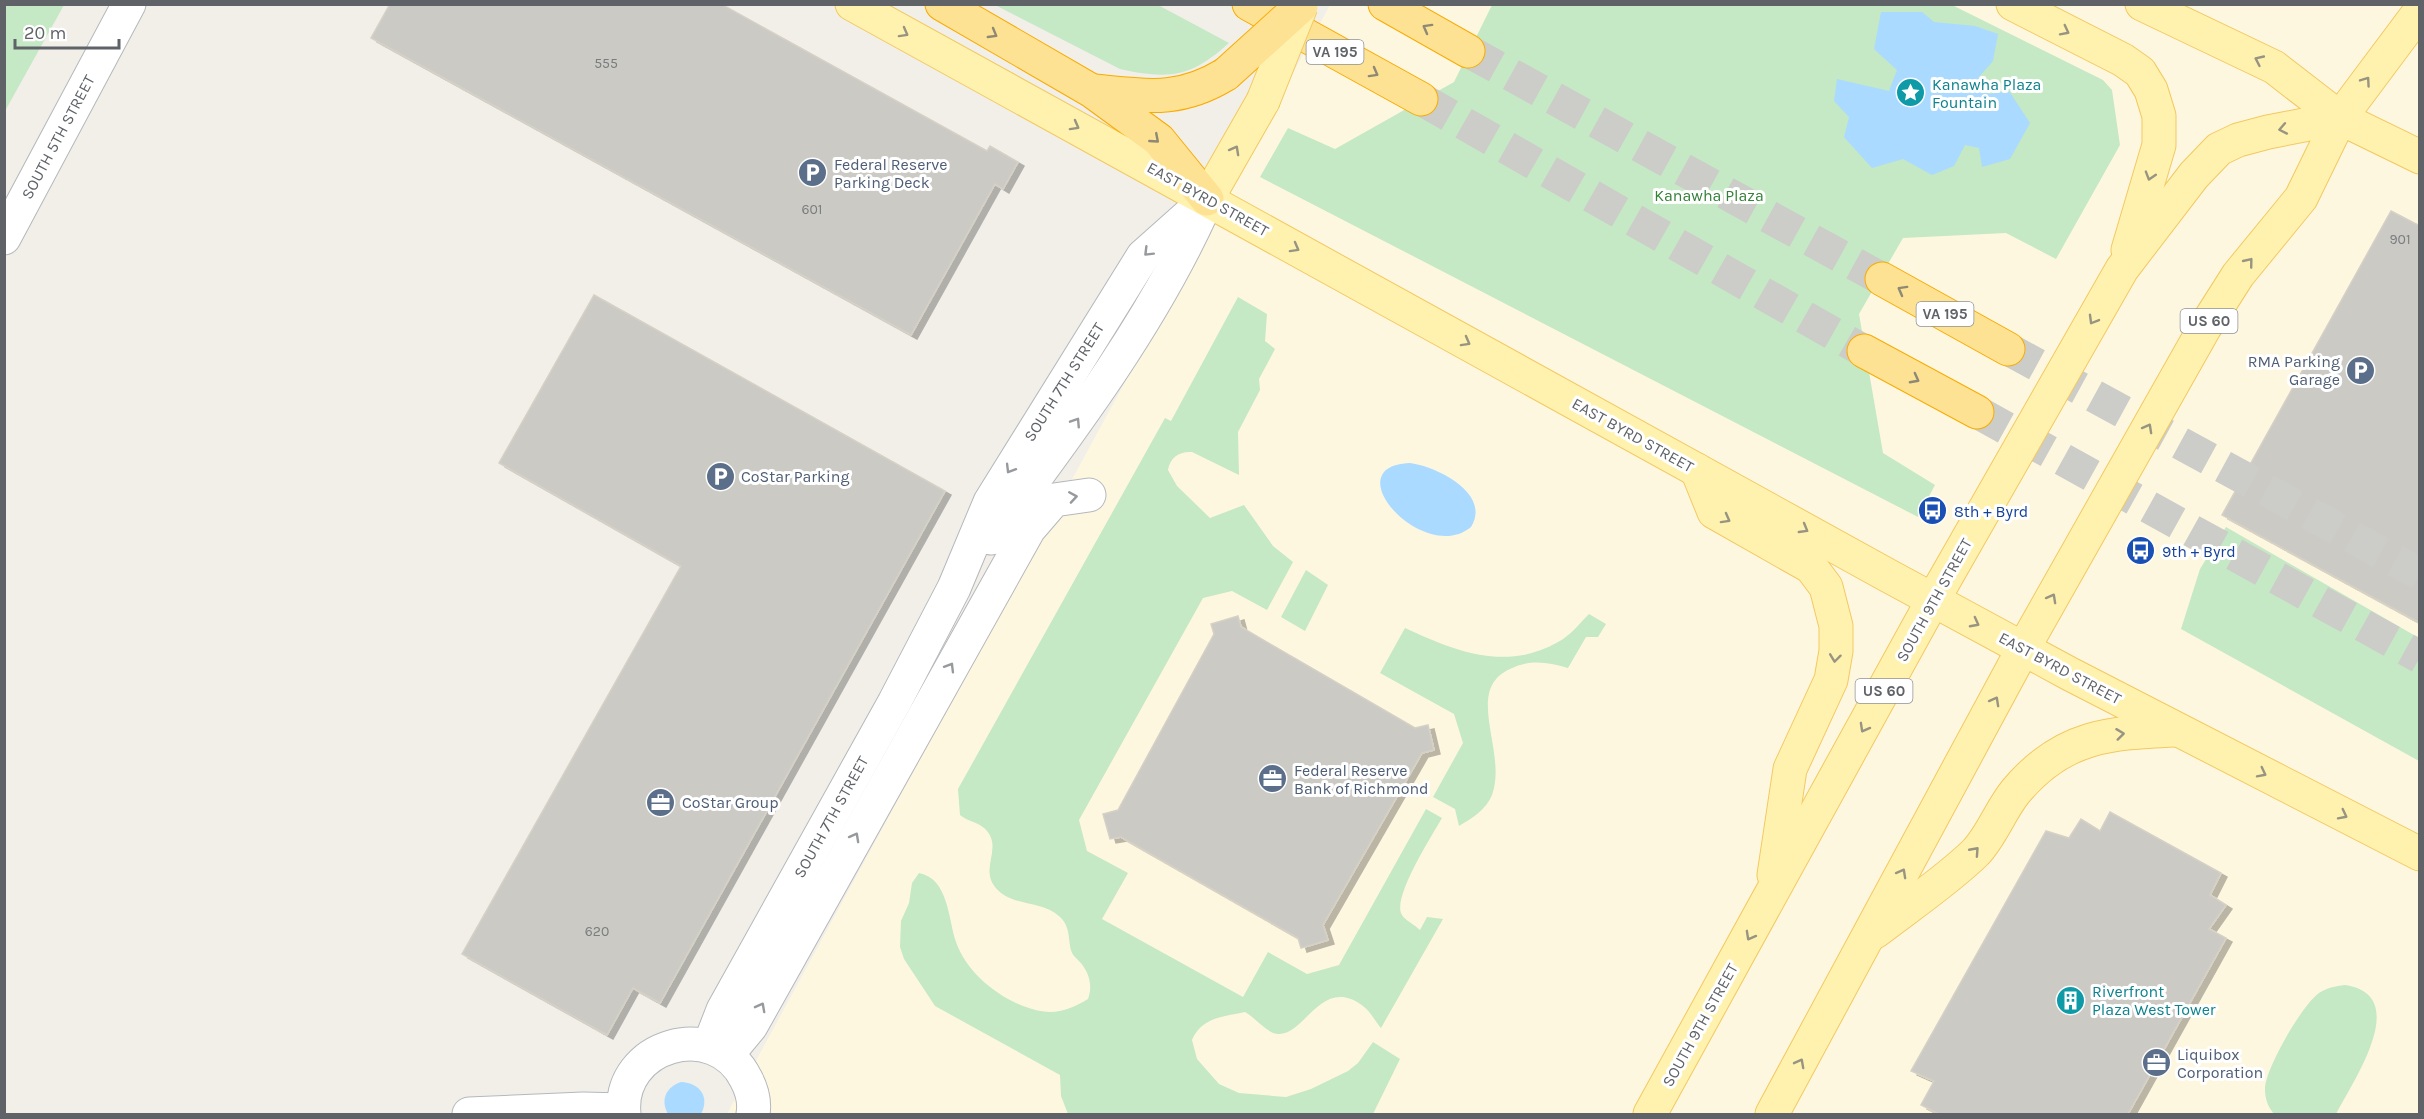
<svg xmlns="http://www.w3.org/2000/svg" width="2424" height="1119" font-family="Karla,sans-serif">
<style>
.commercial{fill:#fef7e0}
.green{fill:#c5e8c5}
.water{fill:#aadaff}
.building{fill:#cccac5;stroke:#d6d1c6;stroke-width:1.5;filter:url(#shadow)}
.lines{fill:none;stroke-linecap:round;stroke-linejoin:round}
.highway-tunnel{stroke:#ccccc8;stroke-width:33;stroke-dasharray:33 16;stroke-linecap:butt}
.minor-casing{stroke:#b5b8bc;stroke-width:35}
.major-casing{stroke:#f2c960;stroke-width:35}
.highway-casing{stroke:#f9ab00;stroke-width:35}
.minor{stroke:#fff;stroke-width:33}
.major{stroke:#fff2af;stroke-width:33}
.highway{stroke:#fde293;stroke-width:33}
.major-bridge-casing{stroke:#f2c960;stroke-width:35;stroke-linecap:butt}
.highway-bridge-casing{stroke:#f9ab00;stroke-width:35;stroke-linecap:butt}
.major-bridge{stroke:#fff2af;stroke-width:33}
.highway-bridge{stroke:#fde293;stroke-width:33}
.oneway{stroke:#8e8975}
.oneway2{stroke:#979581}
.oneway3{stroke:#979a9d}
.labels{text-anchor:middle;dominant-baseline:central;stroke-width:6;stroke-linejoin:round;paint-order:stroke}
.number-label{font-size:14px;fill:#7a7d7f}
.shield{fill:#fff;stroke:#8f9295;stroke-width:1.5}
.shield-label{font-size:15px;font-weight:bold;fill:#5f6368}
.culture-label{font-size:16px;fill:#0d838f;stroke:#fff;text-anchor:start}
.street-label{font-size:16px;fill:#5f6368;stroke:#fff}
.service-label{font-size:16px;fill:#4e5e75;stroke:#fff;text-anchor:start}
.park-label{font-size:16px;fill:#348238;stroke:#fff}
.transit-label{font-size:16px;fill:#164399;stroke:#fff;text-anchor:start}
</style>
<defs>
<filter id="shadow"><feDropShadow dx="6" dy="4" stdDeviation="0" flood-color="#0004"/></filter>
</defs>
<rect width="100%" height="100%" fill="#f1efe8"/>
<path class="commercial" d="M 1330,5 L 2419,5 L 2419,1114 L 727,1114 Z"/>
<g class="green">
<path d="M 5,4 L 64,5 L 5,111 L 4,5 Z"/>
<path d="M 995,5 L 1158,5 L 1229,43 C 1191,77 1170,80 1120,69 Z"/>
<path d="M 1492,5 L 1952,5 L 2103,80 L 2112,90 L 2120,145 L 2056,259 L 2006,233 L 1903,238 L 1859,314 L 1883,453 L 1935,485 L 1918,517 L 1260,177 L 1288,128 L 1335,149 L 1454,82 Z"/>
<path d="M 1238,297 L 1267,314 L 1265,341 L 1275,349 L 1259,379 L 1260,390 L 1238,432 L 1239,475 L 1192,452 C 1180,451 1170,457 1168,470 L 1177,486 L 1210,518 L 1244,505 L 1273,546 L 1293,562 L 1267,610 L 1232,591 L 1203,598 L 1079,820 L 1087,851 L 1128,873 L 1102,919 L 1243,997 L 1268,952 L 1307,974 L 1339,965 L 1426,809 L 1442,818 C 1433,834 1391,899 1402,915 C 1405,920 1415,925 1420,930 L 1427,917 L 1443,919 L 1381,1028 C 1375,1021 1370,1011 1363,1006 C 1318,972 1302,1047 1271,1032 C 1262,1027 1254,1017 1245,1012 C 1223,1017 1202,1017 1192,1040 L 1197,1059 L 1219,1084 L 1239,1093 L 1286,1097 L 1311,1089 L 1348,1071 L 1358,1063 L 1373,1042 L 1400,1059 L 1373,1114 L 1068,1114 L 1061,1096 L 1060,1075 L 935,1006 L 904,959 L 900,947 L 901,921 L 909,903 L 912,883 L 919,873 C 949,879 948,919 956,942 C 966,971 995,995 1023,1006 C 1049,1016 1065,1013 1088,999 C 1094,983 1087,968 1076,958 C 1065,948 1074,930 1060,917 C 1041,899 1012,908 995,887 C 980,868 1002,849 987,831 C 980,822 968,822 960,815 L 958,789 L 1165,418 L 1171,421 Z"/>
<path d="M 2226,527 L 2419,638 L 2419,761 L 2181,629 L 2200,569 Z"/>
<path d="M 1306,570 L 1328,585 L 1305,631 L 1281,617 Z"/>
<path d="M 1589,614 L 1606,624 L 1598,637 L 1586,637 L 1568,668 C 1547,662 1530,659 1510,669 C 1463,690 1508,752 1492,795 C 1486,810 1472,818 1459,826 L 1455,809 L 1433,797 L 1463,743 L 1454,714 L 1380,673 L 1405,628 C 1455,651 1506,672 1558,642 C 1570,636 1580,623 1589,614 Z"/>
<path d="M 2345,985 C 2413,995 2353,1081 2336,1114 L 2274,1114 C 2268,1107 2265,1099 2265,1089 C 2265,1069 2302,1005 2319,993 C 2327,988 2335,986 2345,985 Z"/>
</g>
<g class="water">
<path d="M 1881,12 L 1922,12 L 1934,22 L 1975,26 L 1998,34 L 1993,61 L 1978,78 L 1989,94 L 2009,91 L 2030,123 L 2010,159 L 1982,167 L 1979,148 L 1965,145 L 1954,166 L 1932,175 L 1903,159 L 1872,168 L 1844,137 L 1849,117 L 1834,101 L 1837,79 L 1889,91 L 1897,70 L 1874,49 Z"/>
<path d="M 1410,463 C 1435,466 1492,493 1471,527 C 1424,566 1333,466 1410,463 Z"/>
<path d="M 681,1082 C 700,1083 710,1097 701,1114 L 668,1114 C 660,1100 666,1087 681,1082 Z"/>
</g>
<g class="building">
<path d="M 390,4 L 721,4 L 987,151 L 990,146 L 1018,162 L 1003,189 L 995,184 L 911,335 L 371,38 Z"/>
<path d="M 2391,211 L 2420,226 L 2420,623 L 2222,515 Z"/>
<path d="M 594,295 L 945,491 L 660,1003 L 633,988 L 607,1035 L 462,954 L 681,566 L 499,463 Z"/>
<path d="M 1238,616 L 1241,627 L 1415,728 L 1428,725 L 1434,750 L 1422,753 L 1323,925 L 1328,940 L 1301,948 L 1298,938 L 1121,837 L 1110,839 L 1103,814 L 1118,810 L 1214,634 L 1211,624 Z"/>
<path d="M 2110,812 L 2221,873 L 2210,895 L 2226,905 L 2209,929 L 2226,938 L 2128,1114 L 1939,1114 L 1921,1105 L 1934,1081 L 1911,1071 L 2046,831 L 2069,838 L 2081,819 L 2100,831 Z"/>
</g>
<g class="lines">
<g class="highway-tunnel">
<path d="M 1468,51 L 1882,279"/>
<path d="M 1421,99 L 1864,351"/>
<path d="M 2008,349 L 2420,574"/>
<path d="M 1977,412 L 2420,657"/>
</g>
<defs>
<g id="minor">
<path d="M 4,238 L 129,4"/>
<path d="M 991,538 C 1068,434 1149,328 1203,209"/>
<path d="M 709,1046 L 723,1010 L 894,703 L 954,588 L 990,502 L 1143,256 L 1207,199"/>
<path d="M 727,1055 L 751,1026 L 1029,529 L 1054,500 L 1089,495"/>
<path d="M 469,1114 L 583,1109 L 623,1110"/>
<path d="M 624,1114 C 617,1045 715,1016 746,1079 C 752,1090 755,1102 753,1114"/>
</g>
<g id="major">
<path d="M 852,4 L 1887,575 L 2070,674 L 2420,854"/>
<path d="M 2013,4 L 2123,60 L 2140,72 L 2151,90 L 2159,116 L 2159,145 L 2128,250"/>
<path d="M 2142,4 L 2274,67 L 2340,118 L 2420,157"/>
<path d="M 1207,199 L 1263,101"/>
<path d="M 1697,470 L 1714,512 L 1811,567 L 1826,587 L 1836,626 L 1836,651 L 1831,680 L 1790,769 L 1774,875"/>
<path d="M 1875,932 C 1906,908 1949,879 1976,852 C 1992,835 2001,809 2016,791 C 2063,735 2109,733 2176,730"/>
<path d="M 1650,1114 L 1933,600 L 2122,269 L 2194,175 L 2219,149 L 2238,140 L 2268,132 L 2340,118"/>
<path d="M 1772,1114 L 2023,649 L 2205,327 L 2238,275 L 2301,198 L 2340,118 L 2420,11"/>
</g>
<g id="highway">
<path d="M 942,4 L 1092,91 L 1159,140 L 1207,199"/>
<path d="M 1249,4 L 1421,99"/>
<path d="M 1385,4 L 1468,51"/>
<path d="M 1094,91 C 1146,96 1179,103 1226,74"/>
<path d="M 1882,279 L 2008,349"/>
<path d="M 1864,351 L 1977,412"/>
</g>
</defs>
<use href="#minor" class="minor-casing"/>
<use href="#major" class="major-casing"/>
<use href="#highway" class="highway-casing"/>
<use href="#minor" class="minor"/>
<use href="#major" class="major"/>
<use href="#highway" class="highway"/>
<defs>
<path id="major-bridge" d="M 1263,101 L 1301,6"/>
<path id="highway-bridge" d="M 1226,74 L 1301,6"/>
</defs>
<use href="#major-bridge" class="major-bridge-casing"/>
<use href="#highway-bridge" class="highway-bridge-casing"/>
<use href="#major-bridge" class="major-bridge"/>
<use href="#highway-bridge" class="highway-bridge"/>
</g>
<defs><path id="oneway-chevron" d="M-2-3.5L2.5 0L-2 3.5" fill="none" stroke-width="1.6" stroke-linecap="round" stroke-linejoin="round" transform="scale(1.5)"/></defs>
<g class="oneway">
<use href="#oneway-chevron" transform="translate(1427 28) rotate(-151)"/>
<use href="#oneway-chevron" transform="translate(993 34) rotate(30)"/>
<use href="#oneway-chevron" transform="translate(1374 73) rotate(29)"/>
<use href="#oneway-chevron" transform="translate(1155 139) rotate(41)"/>
<use href="#oneway-chevron" transform="translate(1902 290) rotate(-151)"/>
<use href="#oneway-chevron" transform="translate(1915 379) rotate(28)"/>
</g>
<g class="oneway2">
<use href="#oneway-chevron" transform="translate(2065 31) rotate(27)"/>
<use href="#oneway-chevron" transform="translate(904 33) rotate(29)"/>
<use href="#oneway-chevron" transform="translate(2259 60) rotate(-155)"/>
<use href="#oneway-chevron" transform="translate(2366 81) rotate(-55)"/>
<use href="#oneway-chevron" transform="translate(1075 126) rotate(29)"/>
<use href="#oneway-chevron" transform="translate(2283 129) rotate(169)"/>
<use href="#oneway-chevron" transform="translate(1235 150) rotate(-61)"/>
<use href="#oneway-chevron" transform="translate(2150 176) rotate(107)"/>
<use href="#oneway-chevron" transform="translate(1295 248) rotate(29)"/>
<use href="#oneway-chevron" transform="translate(2249 262) rotate(-51)"/>
<use href="#oneway-chevron" transform="translate(2093 320) rotate(120)"/>
<use href="#oneway-chevron" transform="translate(1466 342) rotate(29)"/>
<use href="#oneway-chevron" transform="translate(2148 428) rotate(-61)"/>
<use href="#oneway-chevron" transform="translate(1726 519) rotate(29)"/>
<use href="#oneway-chevron" transform="translate(1804 529) rotate(30)"/>
<use href="#oneway-chevron" transform="translate(2052 598) rotate(-61)"/>
<use href="#oneway-chevron" transform="translate(1975 623) rotate(28)"/>
<use href="#oneway-chevron" transform="translate(1835 658) rotate(97)"/>
<use href="#oneway-chevron" transform="translate(1995 701) rotate(-61)"/>
<use href="#oneway-chevron" transform="translate(1864 728) rotate(119)"/>
<use href="#oneway-chevron" transform="translate(2120 734) rotate(-7)"/>
<use href="#oneway-chevron" transform="translate(2262 773) rotate(27)"/>
<use href="#oneway-chevron" transform="translate(2343 815) rotate(27)"/>
<use href="#oneway-chevron" transform="translate(1975 851) rotate(-48)"/>
<use href="#oneway-chevron" transform="translate(1902 873) rotate(-61)"/>
<use href="#oneway-chevron" transform="translate(1750 936) rotate(119)"/>
<use href="#oneway-chevron" transform="translate(1800 1063) rotate(-62)"/>
</g>
<g class="oneway3">
<use href="#oneway-chevron" transform="translate(1148 252) rotate(135)"/>
<use href="#oneway-chevron" transform="translate(1076 422) rotate(-57)"/>
<use href="#oneway-chevron" transform="translate(1010 469) rotate(121)"/>
<use href="#oneway-chevron" transform="translate(1073 497) rotate(-9)"/>
<use href="#oneway-chevron" transform="translate(950 667) rotate(-59)"/>
<use href="#oneway-chevron" transform="translate(855 837) rotate(-61)"/>
<use href="#oneway-chevron" transform="translate(761 1007) rotate(-62)"/>
</g>
<defs>
<symbol id="sight-disc" viewBox="-11 -11 22 22"><circle r="9.5" fill="#0f9aa8" stroke="#fff"/><path d="M0-6L1.8-2.2L6-1.7L2.9 1.2L3.7 5.4L0 3.3L-3.7 5.4L-2.9 1.2L-6-1.7L-1.8-2.2Z" fill="#fff"/></symbol>
<symbol id="parking-disc" viewBox="-11 -11 22 22"><circle r="9.5" fill="#5c6f8a" stroke="#fff"/><path d="M-3.5-5.5H1a3.5 3.5 0 0 1 0 7H-1V5.5H-3.5ZM-1-3.4V-.6H.8a1.4 1.4 0 0 0 0-2.8Z" fill="#fff"/></symbol>
<symbol id="bus-disc" viewBox="-11 -11 22 22"><circle r="9.5" fill="#1a4fb4" stroke="#fff"/><path d="M-5-6H5V4H4V6H2V4H-2V6H-4V4H-5ZM-3.5-4V0h7V-4ZM-3.5 1.2v1.5H-2V1.2ZM2 1.2v1.5H3.5V1.2Z" fill="#fff"/></symbol>
<symbol id="office-disc" viewBox="-11 -11 22 22"><circle r="9.5" fill="#5c6f8a" stroke="#fff"/><path d="M-6-3h4V-5.5h4V-3h4V5H-6ZM-1-4.5V-3h2v-1.5ZM-6 0V1H6V0Z" fill="#fff"/></symbol>
<symbol id="building-disc" viewBox="-11 -11 22 22"><circle r="9.5" fill="#0f9aa8" stroke="#fff"/><path d="M-4-6H4V6H1V3H-1V6H-4ZM-2.5-4.3h1.7v1.8h-1.7ZM.8-4.3h1.7v1.8H.8ZM-2.5-1h1.7V.8h-1.7ZM.8-1h1.7V.8H.8Z" fill="#fff"/></symbol>
</defs>
<g fill-rule="evenodd">
<use href="#sight-disc" x="1894" y="76" width="33" height="33"/>
<use href="#parking-disc" x="796" y="156" width="33" height="33"/>
<use href="#parking-disc" x="2344" y="354" width="33" height="33"/>
<use href="#parking-disc" x="704" y="460" width="33" height="33"/>
<use href="#bus-disc" x="1916" y="494" width="33" height="33"/>
<use href="#bus-disc" x="2124" y="534" width="33" height="33"/>
<use href="#office-disc" x="1256" y="762" width="33" height="33"/>
<use href="#office-disc" x="644" y="786" width="33" height="33"/>
<use href="#building-disc" x="2054" y="984" width="33" height="33"/>
<use href="#office-disc" x="2140" y="1046" width="33" height="33"/>
</g>
<g class="labels">
<g class="number-label">
<text x="606" y="63">555</text>
<text x="812" y="209">601</text>
<text x="2400" y="239">901</text>
<text x="597" y="931">620</text>
</g>
<g class="shield">
<rect x="1306.5" y="40" width="57" height="24" rx="4.5"/>
<rect x="1916.5" y="302" width="57" height="24" rx="4.5"/>
<rect x="2180.5" y="309" width="57" height="24" rx="4.5"/>
<rect x="1855.5" y="679" width="57" height="24" rx="4.5"/>
</g>
<g class="shield-label">
<text x="1335" y="52">VA 195</text>
<text x="1945" y="314">VA 195</text>
<text x="2209" y="321">US 60</text>
<text x="1884" y="691">US 60</text>
</g>
<g class="culture-label">
<text x="1932" y="84">Kanawha Plaza<tspan x="1932" dy="18">Fountain</tspan></text>
<text x="2092" y="991">Riverfront<tspan x="2092" dy="18">Plaza West Tower</tspan></text>
</g>
<g class="street-label">
<text transform="translate(58 137) rotate(-62)">SOUTH 5TH STREET</text>
<text transform="translate(1208 199) rotate(29)">EAST BYRD STREET</text>
<text transform="translate(1064 382) rotate(-58)">SOUTH 7TH STREET</text>
<text transform="translate(1633 435) rotate(29)">EAST BYRD STREET</text>
<text transform="translate(1934 600) rotate(-61)">SOUTH 9TH STREET</text>
<text transform="translate(2060 668) rotate(28)">EAST BYRD STREET</text>
<text transform="translate(831 817) rotate(-61)">SOUTH 7TH STREET</text>
<text transform="translate(1700 1025) rotate(-61)">SOUTH 9TH STREET</text>
</g>
<g class="service-label">
<text x="834" y="164">Federal Reserve<tspan x="834" dy="18">Parking Deck</tspan></text>
<text x="2340" y="361" text-anchor="end">RMA Parking<tspan x="2340" dy="18">Garage</tspan></text>
<text x="741" y="476">CoStar Parking</text>
<text x="1294" y="770">Federal Reserve<tspan x="1294" dy="18">Bank of Richmond</tspan></text>
<text x="682" y="802">CoStar Group</text>
<text x="2177" y="1054">Liquibox<tspan x="2177" dy="18">Corporation</tspan></text>
</g>
<g class="park-label">
<text x="1709" y="195">Kanawha Plaza</text>
</g>
<g class="transit-label">
<text x="1954" y="511">8th + Byrd</text>
<text x="2162" y="551">9th + Byrd</text>
</g>
</g>
<rect width="2424" height="1119" fill="none" stroke="#5f6368" stroke-width="12"/>
<path d="M15 39v9h104v-9" fill="none" stroke="#5f6368" stroke-width="3"/>
<text x="24" y="39" font-size="18" fill="#5f6368" stroke="#ffffff" stroke-width="4.5" paint-order="stroke">20 m</text>
</svg>
